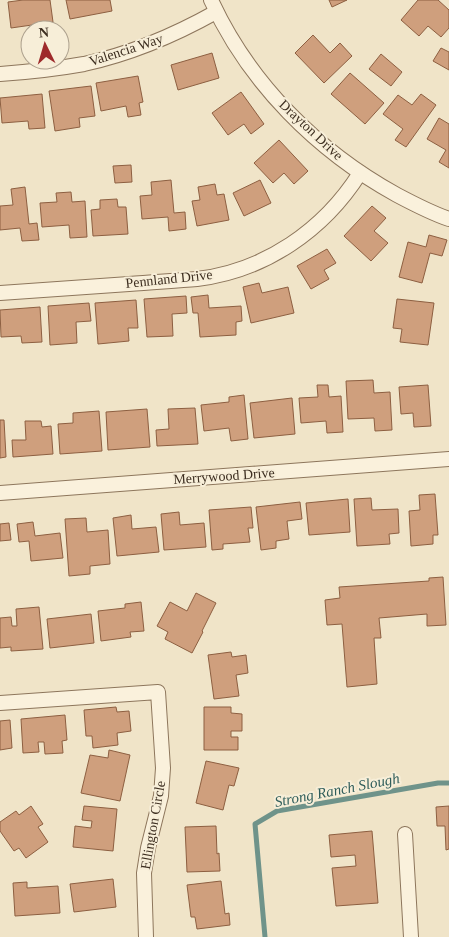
<svg xmlns="http://www.w3.org/2000/svg" width="449" height="937" font-family="'Times New Roman',serif">
<style>
.lines{fill:none;stroke-linecap:round;stroke-linejoin:round}
.stream{stroke:#6f938a;stroke-width:5}
.building{fill:#cf9f7d;stroke:#8d5f41}
.minor-casing{stroke:#8d765c;stroke-width:16}
.minor{stroke:#faf1dc;stroke-width:14}
.labels{text-anchor:middle;dominant-baseline:central;stroke-width:4;stroke-linejoin:round;paint-order:stroke}
.street-label{font-size:14px;fill:#3d2e20;stroke:#f7eed8}
.water-label{font-size:15px;font-style:italic;fill:#2f5d5a;stroke:#f7eed8}
</style>
<rect width="100%" height="100%" fill="#f0e4c8"/>
<g class="lines">
<path class="stream" d="M 265,937 L 255,824 L 277,811 L 438,783 L 449,783"/>
</g>
<g class="building">
<path d="M 23,0 L 50,0 L 53,22 L 11,28 L 8,2 Z"/>
<path d="M 66,0 L 110,0 L 112,11 L 70,19 Z"/>
<path d="M 329,0 L 347,0 L 332,7 Z"/>
<path d="M 418,0 L 438,0 L 449,10 L 449,28 L 441,37 L 428,26 L 419,36 L 401,20 Z"/>
<path d="M 313,35 L 330,53 L 340,43 L 352,56 L 324,83 L 295,53 Z"/>
<path d="M 441,48 L 449,52 L 449,70 L 433,61 Z"/>
<path d="M 212,53 L 219,78 L 178,90 L 171,65 Z"/>
<path d="M 381,54 L 402,72 L 391,86 L 369,69 Z"/>
<path d="M 350,73 L 384,103 L 365,124 L 331,94 Z"/>
<path d="M 138,76 L 143,102 L 139,103 L 141,115 L 128,117 L 126,106 L 101,111 L 96,83 Z"/>
<path d="M 91,86 L 95,116 L 79,118 L 80,127 L 55,131 L 49,91 Z"/>
<path d="M 241,92 L 264,124 L 251,134 L 244,124 L 228,135 L 212,113 Z"/>
<path d="M 42,94 L 45,128 L 29,129 L 28,121 L 2,123 L 0,98 Z"/>
<path d="M 421,94 L 436,105 L 406,147 L 395,140 L 403,129 L 383,114 L 398,95 L 412,105 Z"/>
<path d="M 439,118 L 449,124 L 449,168 L 439,162 L 446,150 L 427,139 Z"/>
<path d="M 279,140 L 308,171 L 294,184 L 284,173 L 273,183 L 254,163 Z"/>
<path d="M 131,165 L 132,182 L 115,183 L 113,166 Z"/>
<path d="M 171,180 L 174,213 L 185,212 L 186,229 L 169,231 L 168,217 L 142,219 L 140,196 L 152,195 L 151,182 Z"/>
<path d="M 260,180 L 271,203 L 244,216 L 233,193 Z"/>
<path d="M 215,184 L 217,195 L 224,194 L 229,220 L 197,226 L 192,201 L 200,200 L 198,187 Z"/>
<path d="M 25,187 L 29,224 L 37,223 L 39,240 L 22,241 L 20,228 L 0,230 L 0,206 L 13,205 L 11,189 Z"/>
<path d="M 71,192 L 72,202 L 85,201 L 87,237 L 70,238 L 69,225 L 42,227 L 40,203 L 57,202 L 56,193 Z"/>
<path d="M 117,199 L 118,207 L 126,207 L 128,234 L 93,236 L 91,210 L 100,209 L 100,200 Z"/>
<path d="M 372,206 L 386,218 L 374,231 L 388,243 L 371,261 L 344,236 Z"/>
<path d="M 429,235 L 447,240 L 442,256 L 430,253 L 422,283 L 399,277 L 408,242 L 426,247 Z"/>
<path d="M 327,249 L 336,263 L 324,270 L 329,279 L 311,289 L 297,266 Z"/>
<path d="M 259,283 L 262,293 L 288,287 L 294,313 L 251,323 L 243,287 Z"/>
<path d="M 208,295 L 209,308 L 241,306 L 242,321 L 236,322 L 236,335 L 200,337 L 198,313 L 193,313 L 191,297 Z"/>
<path d="M 186,296 L 187,313 L 172,314 L 173,336 L 147,337 L 144,299 Z"/>
<path d="M 397,299 L 434,303 L 428,345 L 400,342 L 402,329 L 393,328 Z"/>
<path d="M 136,300 L 138,328 L 128,328 L 129,341 L 98,344 L 95,303 Z"/>
<path d="M 89,303 L 91,321 L 76,322 L 77,343 L 50,345 L 48,306 Z"/>
<path d="M 40,307 L 42,342 L 22,343 L 21,336 L 1,337 L 0,310 Z"/>
<path d="M 373,380 L 374,393 L 390,392 L 392,430 L 375,431 L 374,418 L 348,419 L 346,381 Z"/>
<path d="M 317,385 L 328,385 L 329,397 L 341,396 L 343,432 L 327,433 L 326,421 L 301,423 L 299,398 L 318,397 Z"/>
<path d="M 428,385 L 431,426 L 414,427 L 413,413 L 401,414 L 399,387 Z"/>
<path d="M 244,395 L 248,439 L 231,441 L 229,428 L 204,431 L 201,405 L 229,402 L 229,397 Z"/>
<path d="M 292,398 L 295,434 L 254,438 L 250,403 Z"/>
<path d="M 195,408 L 198,444 L 157,446 L 156,430 L 169,429 L 168,409 Z"/>
<path d="M 147,409 L 150,447 L 108,450 L 106,412 Z"/>
<path d="M 99,411 L 102,451 L 60,454 L 58,424 L 73,423 L 73,413 Z"/>
<path d="M 0,420 L 4,420 L 6,457 L 0,458 Z"/>
<path d="M 25,421 L 41,421 L 42,427 L 51,426 L 53,454 L 13,457 L 12,440 L 26,440 Z"/>
<path d="M 435,494 L 438,535 L 433,535 L 433,544 L 411,546 L 409,511 L 420,510 L 419,495 Z"/>
<path d="M 371,498 L 372,510 L 398,509 L 399,533 L 389,534 L 390,544 L 357,546 L 354,499 Z"/>
<path d="M 348,499 L 350,532 L 309,535 L 306,503 Z"/>
<path d="M 300,502 L 302,519 L 287,521 L 289,539 L 276,541 L 276,548 L 261,550 L 256,507 Z"/>
<path d="M 251,507 L 253,528 L 248,528 L 250,542 L 223,544 L 223,549 L 212,550 L 209,510 Z"/>
<path d="M 179,512 L 180,525 L 204,523 L 206,547 L 164,550 L 161,514 Z"/>
<path d="M 131,515 L 132,529 L 156,527 L 159,552 L 117,556 L 113,518 Z"/>
<path d="M 86,518 L 87,532 L 108,530 L 110,564 L 90,566 L 90,574 L 69,576 L 65,519 Z"/>
<path d="M 33,522 L 35,536 L 60,533 L 63,558 L 31,561 L 29,541 L 19,542 L 17,524 Z"/>
<path d="M 9,523 L 11,540 L 0,541 L 0,524 Z"/>
<path d="M 443,577 L 446,625 L 427,626 L 427,614 L 379,618 L 381,638 L 374,638 L 377,684 L 347,687 L 342,624 L 327,625 L 325,600 L 340,598 L 339,587 L 429,581 L 429,578 Z"/>
<path d="M 196,593 L 216,603 L 202,631 L 203,632 L 192,653 L 165,639 L 168,632 L 157,626 L 170,602 L 187,611 Z"/>
<path d="M 141,602 L 144,631 L 130,632 L 131,637 L 101,641 L 98,611 L 125,608 L 125,604 Z"/>
<path d="M 39,607 L 43,649 L 11,651 L 11,647 L 0,648 L 0,618 L 11,617 L 12,626 L 17,626 L 16,609 Z"/>
<path d="M 91,614 L 94,643 L 50,648 L 47,619 Z"/>
<path d="M 231,652 L 232,657 L 246,655 L 248,673 L 236,675 L 239,696 L 214,699 L 208,655 Z"/>
<path d="M 116,707 L 117,712 L 129,711 L 131,731 L 117,733 L 118,745 L 93,748 L 92,736 L 86,736 L 84,710 Z"/>
<path d="M 204,707 L 231,707 L 231,713 L 242,714 L 242,731 L 231,731 L 231,737 L 238,737 L 238,750 L 204,750 Z"/>
<path d="M 65,715 L 67,740 L 62,741 L 63,753 L 45,754 L 44,742 L 38,742 L 39,752 L 23,753 L 21,719 Z"/>
<path d="M 10,720 L 12,748 L 0,750 L 0,721 Z"/>
<path d="M 109,750 L 130,755 L 120,801 L 81,793 L 90,755 L 108,758 Z"/>
<path d="M 206,761 L 239,768 L 234,786 L 229,785 L 223,810 L 196,803 Z"/>
<path d="M 31,806 L 43,824 L 38,827 L 48,842 L 26,858 L 19,848 L 14,851 L 0,831 L 0,822 L 16,811 L 19,815 Z"/>
<path d="M 84,806 L 117,809 L 113,851 L 73,847 L 75,826 L 91,828 L 92,821 L 82,820 Z"/>
<path d="M 449,806 L 449,849 L 446,850 L 445,826 L 437,826 L 436,807 Z"/>
<path d="M 216,826 L 217,854 L 219,853 L 220,871 L 187,872 L 185,827 Z"/>
<path d="M 372,831 L 378,903 L 336,906 L 332,868 L 356,866 L 355,855 L 331,857 L 329,835 Z"/>
<path d="M 113,879 L 116,907 L 74,912 L 70,884 Z"/>
<path d="M 221,881 L 225,914 L 229,913 L 230,925 L 197,929 L 195,917 L 191,917 L 187,885 Z"/>
<path d="M 27,882 L 27,888 L 58,886 L 60,913 L 15,916 L 13,883 Z"/>
</g>
<g class="lines">
<defs>
<g id="minor">
<path d="M 211,0 C 249,83 317,151 397,195 C 414,204 431,213 449,219"/>
<path d="M 0,74 C 28,72 56,69 84,64 C 130,54 175,35 216,12"/>
<path d="M 0,293 C 43,290 86,287 129,284 C 151,282 174,281 197,279 C 265,271 324,230 360,173"/>
<path d="M 0,493 L 449,459"/>
<path d="M 0,703 L 158,692 L 163,768 L 161,796 L 148,848 L 144,873 L 146,937"/>
<path d="M 405,834 L 411,937"/>
</g>
</defs>
<use href="#minor" class="minor-casing"/>
<use href="#minor" class="minor"/>
</g>
<g class="labels">
<g class="street-label">
<text transform="translate(126 50) rotate(-18)">Valencia Way</text>
<text transform="translate(311 130) rotate(43)">Drayton Drive</text>
<text transform="translate(169 279) rotate(-6)">Pennland Drive</text>
<text transform="translate(224 476) rotate(-4)">Merrywood Drive</text>
<text transform="translate(153 825) rotate(-80)">Ellington Circle</text>
</g>
<g class="water-label">
<text transform="translate(337 790) rotate(-11)">Strong Ranch Slough</text>
</g>
</g>
<g transform="translate(45 45) rotate(355)"><circle r="24" fill="#f7eed8" stroke="#ada18e"/>
<path d="M0-4L9 19L0 12L-9 19Z" fill="#9e2a2b"/>
<text y="-8" font-size="14" font-weight="bold" text-anchor="middle" fill="#3d2e20">N</text>
</g>
</svg>
